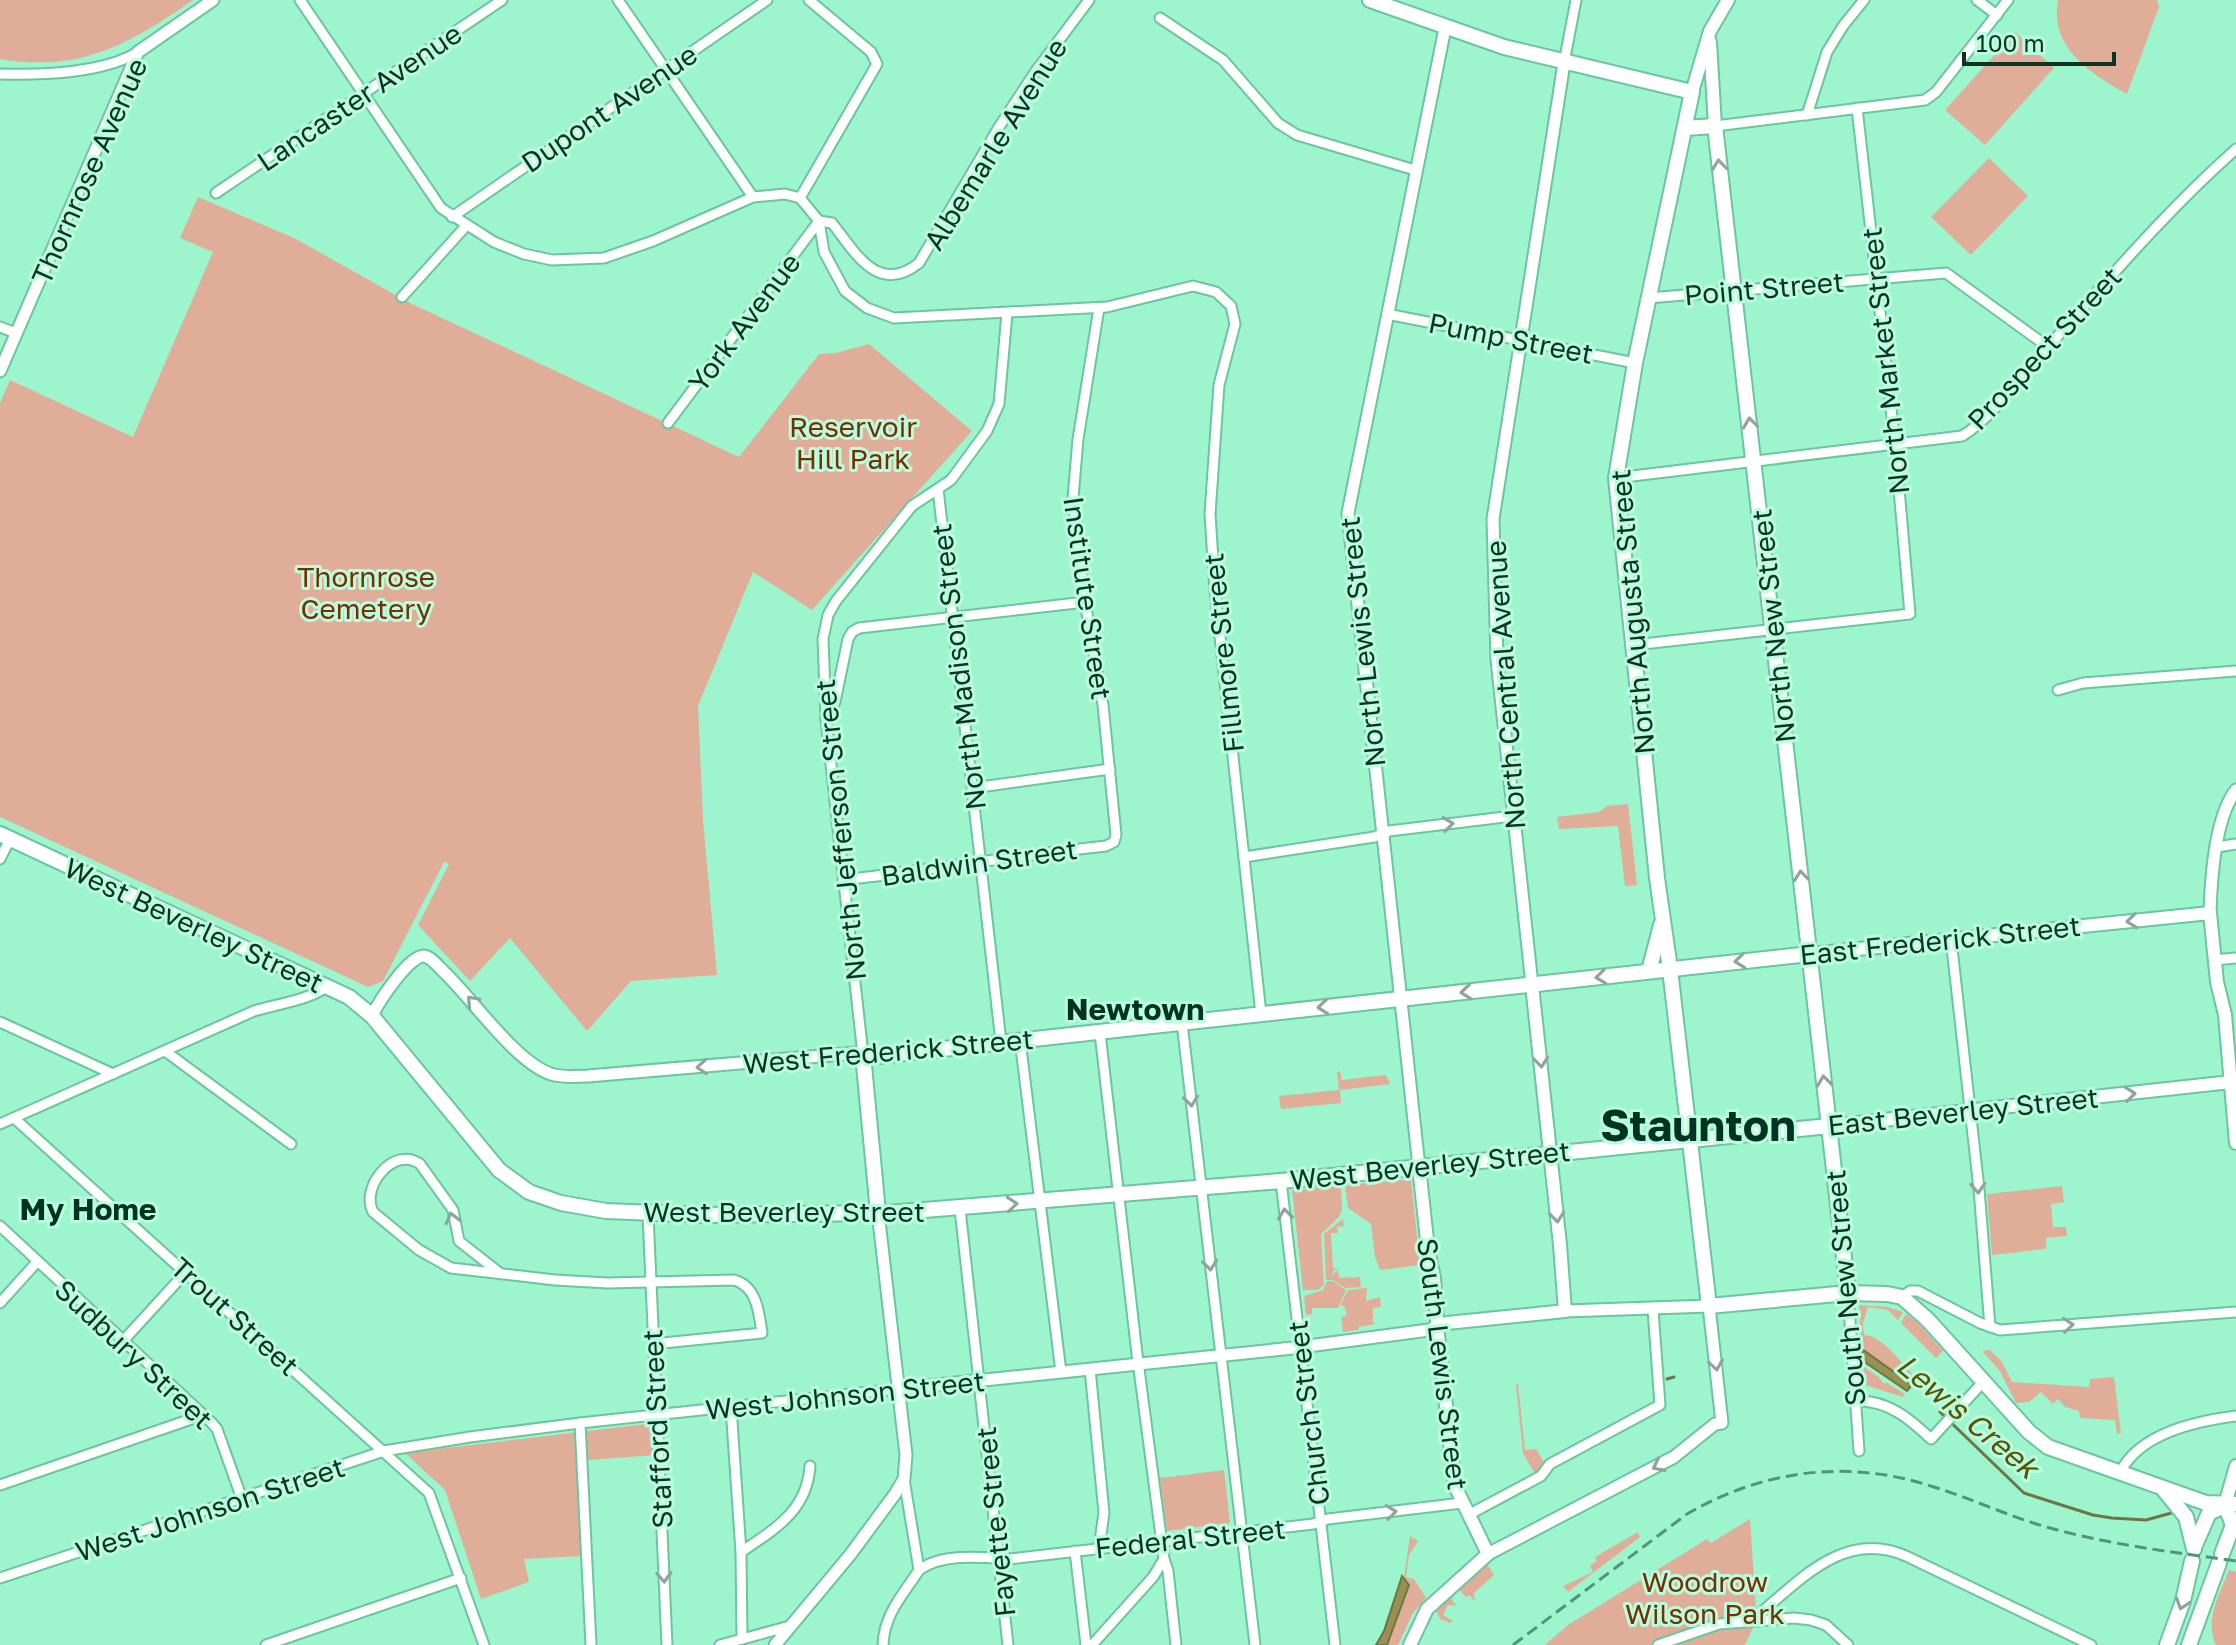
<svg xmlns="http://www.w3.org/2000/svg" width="2236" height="1645" font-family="'Golos Text',sans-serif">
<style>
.green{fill:#e0ae98}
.water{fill:#969151;stroke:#6d7544;stroke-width:2}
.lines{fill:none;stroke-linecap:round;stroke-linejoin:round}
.stream{stroke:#6d7544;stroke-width:3}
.minor-casing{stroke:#6dc5a0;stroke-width:13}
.tertiary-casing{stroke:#6dc5a0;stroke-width:15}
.secondary-casing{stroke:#6dc5a0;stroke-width:16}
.primary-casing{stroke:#6dc5a0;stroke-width:18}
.minor{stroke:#fff;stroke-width:9}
.tertiary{stroke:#fff;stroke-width:11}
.secondary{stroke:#fff;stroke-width:12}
.primary{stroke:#fff;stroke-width:14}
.rail{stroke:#539377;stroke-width:3;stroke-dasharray:12 6;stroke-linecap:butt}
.oneway{stroke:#92a39c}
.labels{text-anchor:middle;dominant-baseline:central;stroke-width:6;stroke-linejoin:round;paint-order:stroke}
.street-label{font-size:28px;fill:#0d3324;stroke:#b9fede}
.park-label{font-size:28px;fill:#792e01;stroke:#b9fede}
.neighbourhood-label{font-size:30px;font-weight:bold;fill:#003321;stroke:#b9fede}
.water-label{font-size:30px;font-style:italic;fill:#5a5300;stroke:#b9fede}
.town-label{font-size:44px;font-weight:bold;fill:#003321;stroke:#b9fede}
</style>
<rect width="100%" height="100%" fill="#9cf5cd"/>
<g class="green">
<path d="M 0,0 L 193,0 C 129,44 81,73 0,59 Z"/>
<path d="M 2058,0 L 2157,0 L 2159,7 L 2127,94 C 2091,74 2049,48 2058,0 Z"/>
<path d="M 2015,32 L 2054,68 L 1985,145 L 1945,110 Z"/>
<path d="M 1989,158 L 2028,196 L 1971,255 L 1931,217 Z"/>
<path d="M 198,197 L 294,238 L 410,303 L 739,457 L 819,354 L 836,353 L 869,344 L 972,431 L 812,610 L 753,572 L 698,706 L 703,820 L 717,975 L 631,981 L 587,1031 L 510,938 L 470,981 L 418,925 L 449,864 L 444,862 L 383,981 L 368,987 L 0,817 L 0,403 L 10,380 L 133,437 L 213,252 L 180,238 Z"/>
<path d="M 1628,804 L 1637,885 L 1625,886 L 1618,826 L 1559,829 L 1557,817 L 1599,812 L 1607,806 Z"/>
<path d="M 1340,1071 L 1342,1080 L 1386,1075 L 1390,1084 L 1340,1090 L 1341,1103 L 1281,1109 L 1279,1096 L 1339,1090 L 1337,1072 Z"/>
<path d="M 1411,1179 L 1420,1265 L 1380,1270 L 1375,1257 L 1371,1224 L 1348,1208 L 1345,1185 Z"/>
<path d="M 1341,1185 L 1342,1209 L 1339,1217 L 1321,1234 L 1324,1285 L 1318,1290 L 1303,1290 L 1292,1190 Z"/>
<path d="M 2062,1186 L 2064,1202 L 2051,1204 L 2053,1227 L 2066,1227 L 2067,1236 L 2046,1238 L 2046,1249 L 1992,1255 L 1987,1194 Z"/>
<path d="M 1343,1219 L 1344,1226 L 1337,1227 L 1338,1233 L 1331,1233 L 1333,1268 L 1338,1269 L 1334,1270 L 1331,1276 L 1338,1270 L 1339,1278 L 1360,1277 L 1361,1287 L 1345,1288 L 1333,1280 L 1326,1280 L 1324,1234 Z"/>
<path d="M 1327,1281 L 1333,1281 L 1346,1290 L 1338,1308 L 1312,1308 L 1312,1314 L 1306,1315 L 1304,1296 L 1323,1290 Z"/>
<path d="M 1367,1288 L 1366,1301 L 1380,1297 L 1381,1307 L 1373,1308 L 1373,1320 L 1370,1317 L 1375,1324 L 1359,1327 L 1358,1330 L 1343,1332 L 1341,1318 L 1347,1314 L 1344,1306 L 1340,1305 L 1348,1290 Z"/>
<path d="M 1859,1305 L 1887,1307 L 1903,1312 L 1898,1320 L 1888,1310 L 1868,1307 L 1863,1323 L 1864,1335 C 1884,1336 1902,1365 1917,1379 L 1912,1385 L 1862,1349 Z"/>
<path d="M 1906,1314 L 1919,1324 L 1943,1351 L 1936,1358 L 1901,1323 Z"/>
<path d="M 1990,1350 L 2002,1362 L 2012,1382 L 2089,1387 L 2090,1379 L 2114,1377 L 2121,1433 L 2117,1434 L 2115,1420 L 2080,1418 L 2079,1411 L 2065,1407 L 2058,1399 L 2053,1404 L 2041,1392 L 2029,1402 L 2016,1403 L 2000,1371 L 1982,1351 Z"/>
<path d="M 1863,1366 L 1879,1377 L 1883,1383 L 1887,1383 L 1905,1394 L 1903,1397 L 1865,1385 Z"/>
<path d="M 1518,1384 L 1525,1450 L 1536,1449 L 1544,1462 L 1535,1474 L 1523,1453 L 1516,1385 Z"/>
<path d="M 654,1423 L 655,1455 L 576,1461 L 582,1556 L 524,1559 L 529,1582 L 481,1599 L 445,1490 L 405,1453 Z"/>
<path d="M 1224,1470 L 1230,1523 L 1167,1531 L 1160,1478 Z"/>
<path d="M 1750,1519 L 1756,1612 L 1753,1627 L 1745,1645 L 1545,1645 L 1568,1625 L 1707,1539 L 1711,1543 Z"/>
<path d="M 1638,1532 L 1640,1537 L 1568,1592 L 1563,1586 L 1593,1572 L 1590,1565 L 1597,1561 L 1595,1557 Z"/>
<path d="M 1410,1536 L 1418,1541 L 1409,1555 L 1406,1577 L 1414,1579 L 1426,1598 L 1413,1613 L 1398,1645 L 1387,1645 L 1410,1584 L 1404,1577 Z"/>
<path d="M 1487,1564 L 1494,1575 L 1474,1593 L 1475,1601 L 1469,1595 L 1466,1597 L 1459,1590 L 1451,1599 L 1457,1606 L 1448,1605 L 1443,1615 L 1453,1621 L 1450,1623 L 1440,1619 L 1436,1610 Z"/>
<path d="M 2229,1570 L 2236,1572 L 2236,1645 L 2216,1645 C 2204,1619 2220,1594 2229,1570 Z"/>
</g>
<g class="water">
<path d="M 1862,1349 L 1912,1385 L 1907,1391 L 1863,1361 Z"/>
<path d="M 1402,1576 L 1409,1585 L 1387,1645 L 1376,1645 L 1384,1631 Z"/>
</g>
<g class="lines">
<g class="stream">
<path d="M 1667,1379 L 1674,1377"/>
<path d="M 1940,1412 L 2024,1493 L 2093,1515 L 2112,1518 L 2146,1520 L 2175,1512"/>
</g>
<defs>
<g id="minor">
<path d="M 300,0 L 441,208 L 494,242 L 524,254 L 552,260 L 604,258 L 653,241 L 753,197 L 785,194 L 800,198 L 819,221 L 824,252 L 845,291 L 867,308 L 894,318 L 1107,307 L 1193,286 L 1216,292 L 1231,306 L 1235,324 L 1219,385 L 1210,514 L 1215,591 L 1261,1014"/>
<path d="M 618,0 L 753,197"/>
<path d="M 1977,0 L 1997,15"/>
<path d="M 1160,18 L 1223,60 L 1278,123 L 1297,135 L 1415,170"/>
<path d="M 1564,63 L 1576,0"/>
<path d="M 0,74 C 41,75 102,74 138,52"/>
<path d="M 1807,115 L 1827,52 L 1843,26 L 1864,0"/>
<path d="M 1715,126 L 1925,100 L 1936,92 L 2008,0"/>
<path d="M 216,193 L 502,0"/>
<path d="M 800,198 L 877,64 L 871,52 L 809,0"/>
<path d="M 452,217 L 767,0"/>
<path d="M 402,297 L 466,226"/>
<path d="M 1648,298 L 1946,273 L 2048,347"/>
<path d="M 1387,314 L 1635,363"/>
<path d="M 0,327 L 16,333"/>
<path d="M 668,423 L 819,221 L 832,223 C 855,252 878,296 919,263 L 999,127 L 1036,71 L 1089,0"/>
<path d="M 1616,478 L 1962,436 C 1990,420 2024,373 2047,348 C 2108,280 2167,210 2236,149"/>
<path d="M 938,489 L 1001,1042"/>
<path d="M 1634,645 L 1910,614 L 1895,444 L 1857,108"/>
<path d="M 2058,690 L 2083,683 L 2236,671"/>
<path d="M 826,719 L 835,702 L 848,639 L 852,632 L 859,628 L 1085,602"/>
<path d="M 973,788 L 1110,769"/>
<path d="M 2217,847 L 2236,844"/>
<path d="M 1244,857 L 1374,837 L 1389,831 L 1513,816"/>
<path d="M 0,859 L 10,839"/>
<path d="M 843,880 C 931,870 1018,855 1106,846 L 1114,842 L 1116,835 L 1103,705 L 1085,602 L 1073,498 L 1078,439 L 1099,308"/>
<path d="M 1951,939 L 1979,1189 L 1990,1327"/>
<path d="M 2214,960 L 2236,958"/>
<path d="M 0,1022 L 113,1074"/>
<path d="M 1182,1023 L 1255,1645"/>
<path d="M 1100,1033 L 1137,1354 L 1164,1559 L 1168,1571 L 1176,1645"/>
<path d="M 1020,1040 L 1061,1372"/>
<path d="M 165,1051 L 291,1144"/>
<path d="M 863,1055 L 826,719 L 823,639 L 828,615 L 836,601 L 912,506 L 951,480 L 987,431 L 999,404 L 1007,313"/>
<path d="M 14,1118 L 429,1493 L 484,1645"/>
<path d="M 0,1124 L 254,1011 C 277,1004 309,1000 326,987"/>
<path d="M 1281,1181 L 1335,1645"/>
<path d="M 960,1209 L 1008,1645"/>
<path d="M 648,1214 L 667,1645"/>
<path d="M 0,1226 L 211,1422 L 217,1429 L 242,1499"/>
<path d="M 501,1274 L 459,1241 L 453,1210 L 420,1164 C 394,1145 360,1187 373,1212 L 419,1250 L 451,1268 L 555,1280 L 608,1283 L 734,1280 C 757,1286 759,1313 762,1333 L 653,1344"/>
<path d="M 1848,1293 L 1859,1451"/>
<path d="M 1902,1297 L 1910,1291 L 1918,1291 L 1980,1323 L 2000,1330 L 2236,1312"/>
<path d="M 0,1303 L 37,1262"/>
<path d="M 123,1341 L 186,1272"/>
<path d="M 1090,1369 L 1104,1513 L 1099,1548"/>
<path d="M 1857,1401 C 1888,1400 1910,1419 1931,1439 L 1983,1382"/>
<path d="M 731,1407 L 741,1552 L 742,1639"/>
<path d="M 580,1423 L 591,1645"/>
<path d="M 2120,1473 C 2139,1433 2196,1421 2236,1416"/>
<path d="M 0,1485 L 203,1415"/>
<path d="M 1468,1515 L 1541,1476 L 1550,1464 L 1660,1405 L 1653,1310"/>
<path d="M 1075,1551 L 1086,1645"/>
<path d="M 741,1552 C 775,1529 807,1511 810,1466"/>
<path d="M 919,1570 C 942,1553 981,1557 1009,1559 L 1313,1524 L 1328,1519 L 1462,1503"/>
<path d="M 0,1578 L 384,1451 L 470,1437 L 580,1423 L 898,1389"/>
<path d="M 1752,1620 C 1797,1584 1842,1528 1906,1556 L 2091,1645"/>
<path d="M 266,1645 L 461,1578"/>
<path d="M 720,1645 L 790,1626"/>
<path d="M 883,1645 C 884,1614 903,1595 919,1570 L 904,1479"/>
<path d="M 1092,1645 L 1153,1577 L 1164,1559"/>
<path d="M 1658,1645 L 1719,1624 L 1794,1618 L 1811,1620 L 1826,1625 L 1848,1645"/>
</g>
<g id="tertiary">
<path d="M 0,371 L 138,52 L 213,0"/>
<path d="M 2210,913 C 2211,879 2215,817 2236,790"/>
<path d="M 1532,985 L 1497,660 L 1493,519 L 1564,63"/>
<path d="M 372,1016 C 378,1003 409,955 424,956 C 431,957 438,966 443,971 C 472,998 515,1062 551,1074 C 563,1078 576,1076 588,1076 L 856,1053 L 863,1055"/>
<path d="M 1419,1167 L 1348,513 L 1445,28"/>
<path d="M 898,1389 L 1293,1348 L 1429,1330 L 1438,1326"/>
<path d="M 1488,1554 L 1674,1457 L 1715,1424 L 1722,1423 L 1709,1306 L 1565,1311"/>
<path d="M 775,1645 L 850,1555 L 895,1494 L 904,1479 L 906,1455 L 878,1212"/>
</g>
<g id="secondary">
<path d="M 1710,42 L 1715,126"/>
<path d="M 1692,92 L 1710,31 L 1728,0"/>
<path d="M 1810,954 L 2210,913 L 2217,982 L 2225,1015 L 2236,1143"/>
<path d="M 1829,1126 L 2231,1082"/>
<path d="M 1438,1326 L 1447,1323 L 1565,1311 L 1560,1245 L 1532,985"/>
<path d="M 2225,1505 L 2236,1466"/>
<path d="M 1410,1645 L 1427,1609 L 1488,1554 L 1455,1486 L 1438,1335 L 1434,1278 L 1428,1249 L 1419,1167"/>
</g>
<g id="primary">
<path d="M 1370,0 L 1504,47 L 1692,92 L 1635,363 L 1616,478 L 1657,878 L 1670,969 L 1709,1306 L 1848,1293 L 1887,1294 L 1902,1297 L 1928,1320 L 2029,1432 L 2048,1447 L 2206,1503 L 2236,1504"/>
<path d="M 1685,128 L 1715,126 L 1848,1293"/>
<path d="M 0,834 L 349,997 L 372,1016 L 499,1170 L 529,1192 L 561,1203 L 606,1211 L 704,1215 L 887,1213 L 1281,1181 L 1829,1126"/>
<path d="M 1649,971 L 1661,925"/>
<path d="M 878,1212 L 863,1055 L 870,1057 L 1810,954"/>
<path d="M 2164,1490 L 2186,1517 L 2194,1549"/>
<path d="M 2195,1545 L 2209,1513 L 2224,1506"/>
<path d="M 2222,1554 L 2233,1525 L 2225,1505"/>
<path d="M 2167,1645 L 2183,1601 L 2192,1561"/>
<path d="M 2189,1645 L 2219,1563"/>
</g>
</defs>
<use href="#minor" class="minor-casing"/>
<use href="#tertiary" class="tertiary-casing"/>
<use href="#secondary" class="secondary-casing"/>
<use href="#primary" class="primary-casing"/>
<use href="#minor" class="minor"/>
<use href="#tertiary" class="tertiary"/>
<use href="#secondary" class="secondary"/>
<use href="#primary" class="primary"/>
<path class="rail" d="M 1513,1645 L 1687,1514 C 1764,1469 1850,1459 1934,1487 C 1973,1499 2010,1517 2050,1528 C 2111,1545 2173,1552 2236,1561"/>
</g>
<defs><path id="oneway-chevron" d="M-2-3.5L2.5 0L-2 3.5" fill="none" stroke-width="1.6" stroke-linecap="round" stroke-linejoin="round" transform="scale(2)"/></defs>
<g class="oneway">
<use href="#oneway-chevron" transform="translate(1719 165) rotate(-96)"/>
<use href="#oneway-chevron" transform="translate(1750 423) rotate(-97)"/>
<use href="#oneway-chevron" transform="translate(1448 824) rotate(-7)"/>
<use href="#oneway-chevron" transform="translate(1801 876) rotate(-96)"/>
<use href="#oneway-chevron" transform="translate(2132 921) rotate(174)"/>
<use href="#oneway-chevron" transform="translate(1740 961) rotate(174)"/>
<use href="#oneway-chevron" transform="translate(1601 977) rotate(173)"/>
<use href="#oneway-chevron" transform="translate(1466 992) rotate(174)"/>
<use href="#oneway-chevron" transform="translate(472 1001) rotate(-132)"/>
<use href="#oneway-chevron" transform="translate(1323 1007) rotate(174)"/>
<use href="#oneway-chevron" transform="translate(1541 1062) rotate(84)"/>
<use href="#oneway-chevron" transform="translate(702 1067) rotate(176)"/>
<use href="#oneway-chevron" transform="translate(1824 1081) rotate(-97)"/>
<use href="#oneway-chevron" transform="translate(2130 1094) rotate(-6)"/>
<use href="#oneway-chevron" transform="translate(1191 1101) rotate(83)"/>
<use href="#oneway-chevron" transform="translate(1978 1188) rotate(87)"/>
<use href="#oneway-chevron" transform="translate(1012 1204) rotate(-5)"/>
<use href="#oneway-chevron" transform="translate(1285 1214) rotate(-97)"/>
<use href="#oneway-chevron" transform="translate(1557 1217) rotate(84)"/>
<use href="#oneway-chevron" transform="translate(452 1218) rotate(-104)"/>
<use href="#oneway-chevron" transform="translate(1210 1265) rotate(83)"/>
<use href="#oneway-chevron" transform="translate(2068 1325) rotate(-4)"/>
<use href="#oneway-chevron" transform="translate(1716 1365) rotate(81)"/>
<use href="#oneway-chevron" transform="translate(1658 1466) rotate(153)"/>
<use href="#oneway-chevron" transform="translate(1391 1512) rotate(-7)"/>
<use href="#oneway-chevron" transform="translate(664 1577) rotate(87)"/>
<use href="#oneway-chevron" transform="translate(2182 1604) rotate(108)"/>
</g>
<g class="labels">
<g class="street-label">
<text transform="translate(359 97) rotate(-34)">Lancaster Avenue</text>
<text transform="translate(609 108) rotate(-34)">Dupont Avenue</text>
<text transform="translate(995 144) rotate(-58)">Albemarle Avenue</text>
<text transform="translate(89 171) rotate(-66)">Thornrose Avenue</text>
<text transform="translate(1764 288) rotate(-5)">Point Street</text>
<text transform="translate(744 322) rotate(-53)">York Avenue</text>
<text transform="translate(1511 338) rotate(11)">Pump Street</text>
<text transform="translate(2044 348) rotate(-47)">Prospect Street</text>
<text transform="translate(1885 361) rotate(-96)">North Market Street</text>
<text transform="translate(1088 598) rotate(82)">Institute Street</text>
<text transform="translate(1632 612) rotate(-95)">North Augusta Street</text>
<text transform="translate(1773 626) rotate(-96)">North New Street</text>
<text transform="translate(1362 642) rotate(-96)">North Lewis Street</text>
<text transform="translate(1223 653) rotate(-96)">Fillmore Street</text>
<text transform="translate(958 667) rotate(-97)">North Madison Street</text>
<text transform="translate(1505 685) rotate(-94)">North Central Avenue</text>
<text transform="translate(840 830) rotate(-96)">North Jefferson Street</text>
<text transform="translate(979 862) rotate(-8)">Baldwin Street</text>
<text transform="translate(194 925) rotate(25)">West Beverley Street</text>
<text transform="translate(1940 940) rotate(-6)">East Frederick Street</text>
<text transform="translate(888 1051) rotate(-5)">West Frederick Street</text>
<text transform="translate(1963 1111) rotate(-6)">East Beverley Street</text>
<text transform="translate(1430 1165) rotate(-6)">West Beverley Street</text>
<text x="784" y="1211">West Beverley Street</text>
<text transform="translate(1845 1288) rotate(-95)">South New Street</text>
<text transform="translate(235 1316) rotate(42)">Trout Street</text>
<text transform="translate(134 1354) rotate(43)">Sudbury Street</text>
<text transform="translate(1443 1364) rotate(83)">South Lewis Street</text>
<text transform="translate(845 1395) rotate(-6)">West Johnson Street</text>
<text transform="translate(1308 1413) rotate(-97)">Church Street</text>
<text transform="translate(657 1429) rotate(-93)">Stafford Street</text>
<text transform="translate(210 1509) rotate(-18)">West Johnson Street</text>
<text transform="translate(995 1522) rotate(-96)">Fayette Street</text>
<text transform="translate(1190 1538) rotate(-6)">Federal Street</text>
</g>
<g class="park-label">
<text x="853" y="426">Reservoir<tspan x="853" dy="32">Hill Park</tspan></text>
<text x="366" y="576">Thornrose<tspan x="366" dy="32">Cemetery</tspan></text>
<text x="1705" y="1581">Woodrow<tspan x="1705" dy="32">Wilson Park</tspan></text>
</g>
<g class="neighbourhood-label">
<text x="1135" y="1009">Newtown</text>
<text x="88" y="1209">My Home</text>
</g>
<g class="water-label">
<text transform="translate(1968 1416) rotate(40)">Lewis Creek</text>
</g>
<g class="town-label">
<text x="1698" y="1124">Staunton</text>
</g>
</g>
<path d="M1964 52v12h150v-12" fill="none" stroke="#0d3324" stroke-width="4"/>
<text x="1976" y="52" font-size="24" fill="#0d3324" stroke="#b9fede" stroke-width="6" paint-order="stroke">100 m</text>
</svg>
